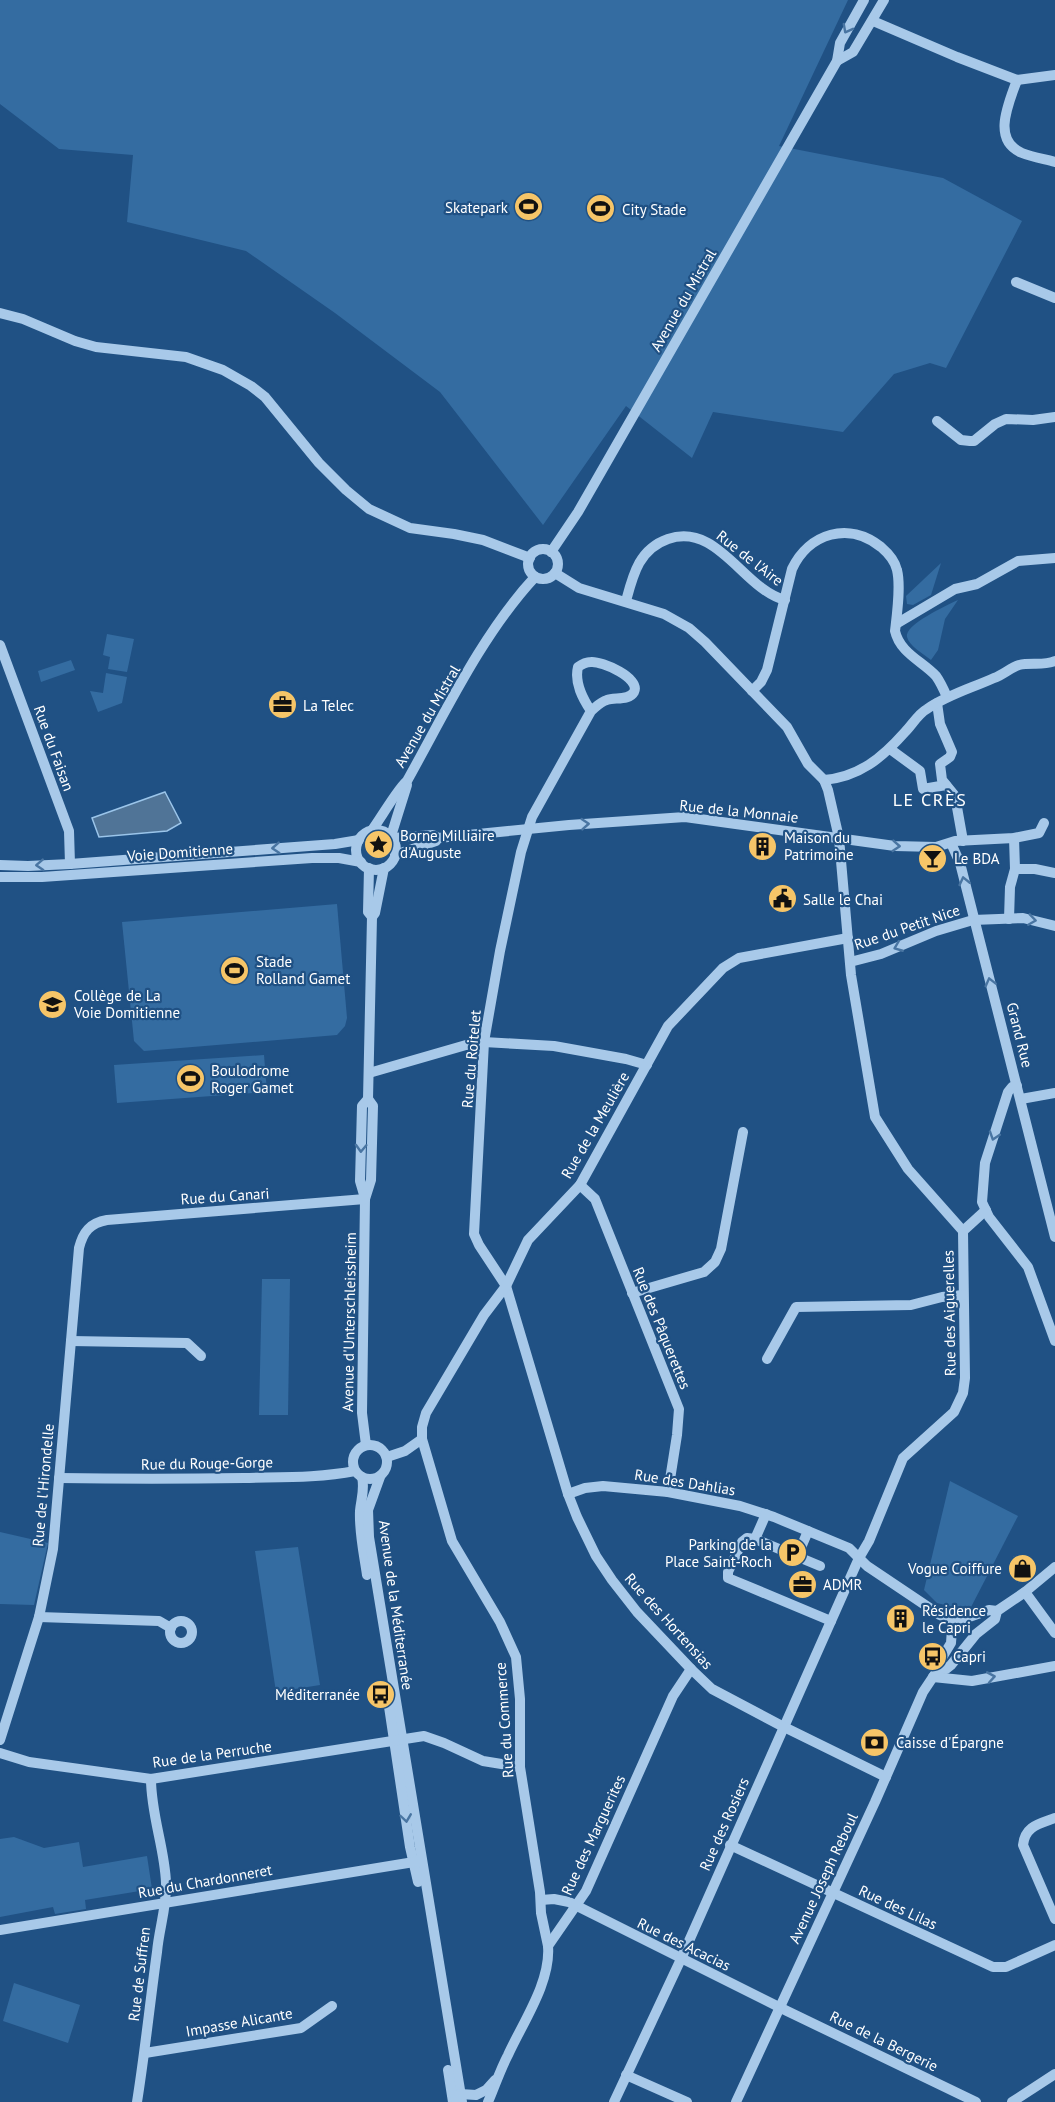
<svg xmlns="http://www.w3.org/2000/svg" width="1055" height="2102" font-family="'PT Sans',sans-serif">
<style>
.green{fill:#346ca1}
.water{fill:#507497;stroke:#9bc5ea;stroke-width:1.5}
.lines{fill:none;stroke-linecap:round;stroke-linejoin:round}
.minor{stroke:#a8c9e9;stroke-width:10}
.oneway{stroke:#4975a2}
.labels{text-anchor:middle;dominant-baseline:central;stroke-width:4.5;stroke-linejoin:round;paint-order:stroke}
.poi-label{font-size:15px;fill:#fff;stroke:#205184;text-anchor:start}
.street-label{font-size:15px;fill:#fff;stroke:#205184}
.quarter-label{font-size:18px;letter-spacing:1.5px;fill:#fff;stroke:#205184}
</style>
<rect width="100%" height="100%" fill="#205184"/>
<g class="green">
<path d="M 0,0 L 848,0 L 779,146 L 943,178 L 1022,221 L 946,368 L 930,363 L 894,374 L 843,432 L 713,412 L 692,458 L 626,406 L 543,525 L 440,392 L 335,313 L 246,251 L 127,222 L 133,155 L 59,149 L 0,104 Z"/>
<path d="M 941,563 L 931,595 L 913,605 L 907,604 L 906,596 Z"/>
<path d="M 958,600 L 945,619 L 938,650 L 931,660 C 924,654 909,646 907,637 C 904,625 947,605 958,600 Z"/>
<path d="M 107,634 L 134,639 L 127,672 L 108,669 L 110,657 L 103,655 Z"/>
<path d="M 71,660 L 75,670 L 41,682 L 38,671 Z"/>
<path d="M 106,673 L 127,677 L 122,703 L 98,712 L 90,691 L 103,693 Z"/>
<path d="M 337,904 L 347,1018 L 345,1026 L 337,1035 L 144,1051 L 134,1041 L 122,922 Z"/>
<path d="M 264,1055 L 267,1092 L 117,1103 L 114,1065 Z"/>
<path d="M 262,1279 L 290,1279 L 288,1415 L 259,1415 Z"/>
<path d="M 950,1481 L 1018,1516 L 969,1611 L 937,1603 L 924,1590 Z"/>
<path d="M 0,1532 L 48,1543 L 34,1605 L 0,1604 Z"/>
<path d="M 298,1547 L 320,1685 L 276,1692 L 255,1551 Z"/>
<path d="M 14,1837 L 44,1848 L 79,1842 L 83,1867 L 147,1856 L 152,1889 L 85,1900 L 86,1909 L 55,1914 L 53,1907 L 0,1917 L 0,1839 Z"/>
<path d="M 14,1983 L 80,2005 L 68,2043 L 3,2021 Z"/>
</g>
<path class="water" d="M 165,792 L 181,823 L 167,831 L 99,837 L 92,818 Z"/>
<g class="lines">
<g class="minor">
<path d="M 873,21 L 957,57 L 1017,80 L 1055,75"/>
<path d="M 837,61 L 853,52 L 884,0"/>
<path d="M 1017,80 C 1009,103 991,140 1022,153 C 1032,157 1044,159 1055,162"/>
<path d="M 1016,282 L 1055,298"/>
<path d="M 0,313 L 23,319 L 75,341 L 96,347 L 186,357 L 223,370 L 251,386 L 265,397 L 319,463 L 346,490 L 369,509 L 410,528 L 454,534 L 483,540 L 530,558"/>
<path d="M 937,421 L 961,440 L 970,441 L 974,441 L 995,424 L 1006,419 L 1033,420 L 1055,417"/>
<circle cx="543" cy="564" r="15"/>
<path d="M 551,552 L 578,512 L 837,61 L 840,43 L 864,0"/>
<path d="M 555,573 L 579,588 L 664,614 L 689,628 L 705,642 L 787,727 L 808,764 L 824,780 L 828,790 L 839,838 L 851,975 L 875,1117 L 908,1169 L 963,1231 L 965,1378 L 963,1393 L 954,1412 L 903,1458 L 869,1541 L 859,1558 L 681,1959 L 614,2102"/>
<path d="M 626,601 C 633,575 639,549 668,539 C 718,522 743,589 785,600"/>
<path d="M 896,624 L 955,589 L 977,584 L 1018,561 L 1055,558"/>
<path d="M 0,645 L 69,831 L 70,864"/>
<path d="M 752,691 L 761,682 L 767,670 L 792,569 C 809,533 849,521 881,547 C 888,553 895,561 897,570 C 901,586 897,614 895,631 C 900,653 922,661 936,676 C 941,683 944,690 947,697"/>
<path d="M 937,703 L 940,724 L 952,752 L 950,757 L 940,764 L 942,780 L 955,796 L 963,841"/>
<path d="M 591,711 C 583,699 574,683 578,667 C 582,664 586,662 591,662 C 602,661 641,678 634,692 C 629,701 614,697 607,700 C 600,702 596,707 591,711 L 532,817 L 521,852 L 500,951 L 484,1042 L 474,1234 L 479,1245 L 506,1286 L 568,1494 L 577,1517 L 596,1556 L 612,1580 L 637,1612 L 691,1669 L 712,1689 L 780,1725 L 886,1777"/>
<path d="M 890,749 L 920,771 L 923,789 L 946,785"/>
<path d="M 824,780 C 859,777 882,758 905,732 C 912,725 918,714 927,709 C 947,695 972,688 994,678 C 1003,675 1010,668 1019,665 C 1031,662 1044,666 1055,661"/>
<path d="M 372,830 C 379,821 400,785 407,781 C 445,713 482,634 535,577"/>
<circle cx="376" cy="850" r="20"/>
<path d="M 391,836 L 407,785"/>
<path d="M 393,838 L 433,835 L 438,838 L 569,825 L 685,817 L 895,846 L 936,847 L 955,841 L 1014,838 L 1039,833 L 1044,823"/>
<path d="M 951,843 L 960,863 L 1055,1237"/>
<path d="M 395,855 L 436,841 L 438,838"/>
<path d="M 0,865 L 28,866 L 70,864 L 335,844 L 359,840"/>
<path d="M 369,868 L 368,912 L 372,917"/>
<path d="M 1015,869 L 1035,869 L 1055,873"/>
<path d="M 0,877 L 42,877 L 312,858 L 339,858 L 361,862"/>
<path d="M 1009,919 L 1010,887 L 1015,869 L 1014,838"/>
<path d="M 850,962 L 881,954 L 936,931 L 973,920 L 1023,918 L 1055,926"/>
<path d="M 369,1073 L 466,1045 L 484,1042 L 554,1046 L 626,1059 L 647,1065"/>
<path d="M 1017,1086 L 1012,1087 L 1008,1092 L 985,1163 L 982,1202 L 989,1217 L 1028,1267 L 1055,1341"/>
<path d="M 1021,1099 L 1055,1093"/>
<path d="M 580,1185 L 595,1199 L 679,1409 L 677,1435 L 668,1492"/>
<path d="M 365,1198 L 360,1181 L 362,1106 L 368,1099"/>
<path d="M 963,1231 L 986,1210"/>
<path d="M 632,1293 L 704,1272 L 715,1262 L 721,1249 L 743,1132"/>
<path d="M 71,1341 L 187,1343 L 201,1356"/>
<path d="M 767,1359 L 796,1307 L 911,1305 L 942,1297 L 963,1295"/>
<path d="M 422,1439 L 452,1541 L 500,1622 L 516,1657 L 520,1699 L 520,1767 L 540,1892 L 541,1913 L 548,1946"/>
<circle cx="370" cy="1462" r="17"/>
<path d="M 366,1445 L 362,1413 L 365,1199 L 371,1180 L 373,1106 L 368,1099 L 372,917 L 375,913 L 384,868"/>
<path d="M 387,1457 L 405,1451 L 422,1439 L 422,1427 L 426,1413 L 484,1315 L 506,1286 L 528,1240 L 580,1185 L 668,1026 L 723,968 L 739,958 L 848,938"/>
<path d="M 362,1477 C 365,1490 361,1499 360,1511 C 359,1532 364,1554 367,1575"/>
<path d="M 380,1477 L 368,1510 L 369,1537 L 462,2102"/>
<path d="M 59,1478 C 121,1479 183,1479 244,1478 C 281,1477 319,1478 355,1471"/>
<path d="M 568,1494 L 585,1488 L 603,1486 L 668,1492 L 740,1506 L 774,1517 L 849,1548 L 867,1566 L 940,1615 L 955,1622"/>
<path d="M 755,1539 L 766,1514"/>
<path d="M 797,1557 L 808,1531"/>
<path d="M 820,1566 L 755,1539 L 747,1538 L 742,1542 L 728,1572 L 728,1578 L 831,1621"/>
<path d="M 1025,1592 L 1055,1633"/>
<path d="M 39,1617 L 159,1621 L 171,1628"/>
<circle cx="181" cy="1632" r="11"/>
<path d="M 939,1668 L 946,1669 L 951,1665 L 976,1634 L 995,1619 L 997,1611 L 1025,1592 L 1055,1567"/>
<path d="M 933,1677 L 972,1681 L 1055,1666"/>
<path d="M 388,1700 L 410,1847 L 418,1882"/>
<path d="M 0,1740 L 39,1617 L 53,1549 L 79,1248 C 83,1232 90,1223 107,1220 L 365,1199"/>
<path d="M 0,1753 L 29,1762 L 151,1779 L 424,1736 L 444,1743 L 483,1761 L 520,1767"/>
<path d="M 1055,1818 C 1039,1824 1025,1826 1023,1845 L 1055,1919"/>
<path d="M 730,1845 L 993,1967 L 1006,1967 L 1055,1945"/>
<path d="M 541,1900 L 554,1899 L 569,1902 L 787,2011 L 976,2102"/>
<path d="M 0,1930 L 420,1861"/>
<path d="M 145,2053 L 301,2028 L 332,2006"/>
<path d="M 448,2070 L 453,2102"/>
<path d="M 626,2075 L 687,2102"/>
<path d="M 455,2098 L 460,2094 L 476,2095 L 486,2090 L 495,2080"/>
<path d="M 137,2102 C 145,2052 150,2002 157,1952 C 159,1929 167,1906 166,1883 C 165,1849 151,1815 151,1779"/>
<path d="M 488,2102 C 495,2086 500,2070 508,2055 C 523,2022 551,1982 548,1946 L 586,1891 L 673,1696 L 691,1669"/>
<path d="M 736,2102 L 875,1802 L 923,1692 L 939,1668 L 940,1661 L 951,1643 L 952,1629 L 955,1622 L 989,1610 L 997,1611"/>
<path d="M 1012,2102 L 1055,2074"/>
</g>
</g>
<defs><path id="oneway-chevron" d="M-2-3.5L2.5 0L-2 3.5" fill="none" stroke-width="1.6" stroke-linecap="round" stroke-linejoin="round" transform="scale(1.5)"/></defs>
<g class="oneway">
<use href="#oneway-chevron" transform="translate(847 29) rotate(118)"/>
<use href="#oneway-chevron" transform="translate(585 824) rotate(-4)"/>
<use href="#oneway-chevron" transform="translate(896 846) rotate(4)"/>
<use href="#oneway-chevron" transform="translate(276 848) rotate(176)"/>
<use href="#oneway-chevron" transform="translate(40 865) rotate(177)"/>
<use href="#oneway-chevron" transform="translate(964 881) rotate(-103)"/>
<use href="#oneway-chevron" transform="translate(1032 920) rotate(8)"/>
<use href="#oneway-chevron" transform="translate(898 947) rotate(158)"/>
<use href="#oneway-chevron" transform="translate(990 982) rotate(-104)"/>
<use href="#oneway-chevron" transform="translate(994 1136) rotate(108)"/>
<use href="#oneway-chevron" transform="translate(361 1148) rotate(92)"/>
<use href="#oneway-chevron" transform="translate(991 1677) rotate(-10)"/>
<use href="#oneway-chevron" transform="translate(406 1818) rotate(82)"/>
</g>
<defs>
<symbol id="stadium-disc" viewBox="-11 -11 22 22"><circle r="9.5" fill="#f6c568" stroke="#205184"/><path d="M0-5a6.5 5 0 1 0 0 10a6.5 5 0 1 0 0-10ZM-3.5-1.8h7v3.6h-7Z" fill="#111"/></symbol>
<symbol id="office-disc" viewBox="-11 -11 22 22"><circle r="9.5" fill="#f6c568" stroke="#205184"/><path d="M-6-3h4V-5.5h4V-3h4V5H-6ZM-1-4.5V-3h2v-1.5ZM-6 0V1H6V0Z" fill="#111"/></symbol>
<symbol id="sight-disc" viewBox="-11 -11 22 22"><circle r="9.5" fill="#f6c568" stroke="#205184"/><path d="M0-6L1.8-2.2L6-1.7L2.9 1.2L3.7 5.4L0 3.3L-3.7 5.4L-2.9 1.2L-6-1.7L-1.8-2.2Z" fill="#111"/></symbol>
<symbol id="building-disc" viewBox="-11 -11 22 22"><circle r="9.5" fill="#f6c568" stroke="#205184"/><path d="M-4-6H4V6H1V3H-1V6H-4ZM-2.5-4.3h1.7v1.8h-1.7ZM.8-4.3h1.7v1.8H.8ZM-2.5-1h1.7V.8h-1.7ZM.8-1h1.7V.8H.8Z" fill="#111"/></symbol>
<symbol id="bar-disc" viewBox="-11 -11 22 22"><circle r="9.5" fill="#f6c568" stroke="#205184"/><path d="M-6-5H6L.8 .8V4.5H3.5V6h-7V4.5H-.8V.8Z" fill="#111"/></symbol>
<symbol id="civic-disc" viewBox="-11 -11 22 22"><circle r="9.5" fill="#f6c568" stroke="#205184"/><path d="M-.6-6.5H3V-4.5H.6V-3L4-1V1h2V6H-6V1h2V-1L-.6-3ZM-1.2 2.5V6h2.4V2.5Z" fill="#111"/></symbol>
<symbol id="school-disc" viewBox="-11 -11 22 22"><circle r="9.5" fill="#f6c568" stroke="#205184"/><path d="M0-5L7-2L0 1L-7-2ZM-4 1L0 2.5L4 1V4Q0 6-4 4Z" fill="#111"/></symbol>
<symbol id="parking-disc" viewBox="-11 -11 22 22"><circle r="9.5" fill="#f6c568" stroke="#205184"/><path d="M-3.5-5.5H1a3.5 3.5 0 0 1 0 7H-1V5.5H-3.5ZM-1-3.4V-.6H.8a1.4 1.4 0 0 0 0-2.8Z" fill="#111"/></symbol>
<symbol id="shop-disc" viewBox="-11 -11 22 22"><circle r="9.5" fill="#f6c568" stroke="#205184"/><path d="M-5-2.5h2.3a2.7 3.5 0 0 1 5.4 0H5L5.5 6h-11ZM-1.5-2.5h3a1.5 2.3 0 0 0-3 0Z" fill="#111"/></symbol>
<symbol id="bus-disc" viewBox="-11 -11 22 22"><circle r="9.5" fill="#f6c568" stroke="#205184"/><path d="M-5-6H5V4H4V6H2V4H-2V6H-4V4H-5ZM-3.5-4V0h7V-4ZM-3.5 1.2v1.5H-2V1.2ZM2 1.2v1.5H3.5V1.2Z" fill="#111"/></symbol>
<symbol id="bank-disc" viewBox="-11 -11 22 22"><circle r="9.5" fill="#f6c568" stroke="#205184"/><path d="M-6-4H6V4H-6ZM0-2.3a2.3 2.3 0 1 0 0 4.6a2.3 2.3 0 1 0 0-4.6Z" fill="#111"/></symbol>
</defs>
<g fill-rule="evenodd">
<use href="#stadium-disc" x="512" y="190" width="33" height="33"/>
<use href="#stadium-disc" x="584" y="192" width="33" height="33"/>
<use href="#office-disc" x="266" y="688" width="33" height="33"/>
<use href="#sight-disc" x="362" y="828" width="33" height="33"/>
<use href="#building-disc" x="746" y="830" width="33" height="33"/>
<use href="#bar-disc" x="916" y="842" width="33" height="33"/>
<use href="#civic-disc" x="766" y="882" width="33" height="33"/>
<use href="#stadium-disc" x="218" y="954" width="33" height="33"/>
<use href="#school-disc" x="36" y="988" width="33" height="33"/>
<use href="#stadium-disc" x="174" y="1062" width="33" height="33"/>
<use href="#parking-disc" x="776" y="1536" width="33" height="33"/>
<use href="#shop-disc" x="1006" y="1552" width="33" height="33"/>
<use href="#office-disc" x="786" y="1568" width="33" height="33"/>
<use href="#building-disc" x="884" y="1602" width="33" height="33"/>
<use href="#bus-disc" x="916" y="1640" width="33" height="33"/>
<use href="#bus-disc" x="364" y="1678" width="33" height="33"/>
<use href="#bank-disc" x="858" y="1726" width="33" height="33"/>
</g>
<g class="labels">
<g class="poi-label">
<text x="508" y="207" text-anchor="end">Skatepark</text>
<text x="622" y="209">City Stade</text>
<text x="303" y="705">La Telec</text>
<text x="400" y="835">Borne Milliaire<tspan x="400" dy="17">d'Auguste</tspan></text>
<text x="784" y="837">Maison du<tspan x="784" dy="17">Patrimoine</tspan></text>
<text x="954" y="858">Le BDA</text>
<text x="803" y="899">Salle le Chai</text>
<text x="256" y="961">Stade<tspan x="256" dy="17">Rolland Gamet</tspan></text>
<text x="74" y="995">Collège de La<tspan x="74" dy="17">Voie Domitienne</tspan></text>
<text x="211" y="1070">Boulodrome<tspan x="211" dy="17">Roger Gamet</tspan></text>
<text x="772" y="1544" text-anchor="end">Parking de la<tspan x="772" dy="17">Place Saint-Roch</tspan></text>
<text x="1002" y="1568" text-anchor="end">Vogue Coiffure</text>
<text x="823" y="1584">ADMR</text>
<text x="922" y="1610">Résidence<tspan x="922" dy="17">le Capri</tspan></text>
<text x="953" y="1656">Capri</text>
<text x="360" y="1694" text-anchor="end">Méditerranée</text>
<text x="896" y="1742">Caisse d'Épargne</text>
</g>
<g class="street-label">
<text transform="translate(683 300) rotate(-60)">Avenue du Mistral</text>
<text transform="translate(750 558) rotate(38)">Rue de l'Aire</text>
<text transform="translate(427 716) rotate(-60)">Avenue du Mistral</text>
<text transform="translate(54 748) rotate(70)">Rue du Faisan</text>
<text transform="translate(739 811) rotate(6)">Rue de la Monnaie</text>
<text transform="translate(180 852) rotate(-4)">Voie Domitienne</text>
<text transform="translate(907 927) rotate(-19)">Rue du Petit Nice</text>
<text transform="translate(1020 1035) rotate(76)">Grand Rue</text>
<text transform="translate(471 1059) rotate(-85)">Rue du Roitelet</text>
<text transform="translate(595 1125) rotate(-60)">Rue de la Meulière</text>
<text transform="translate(225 1196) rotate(-4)">Rue du Canari</text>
<text transform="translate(949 1313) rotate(-91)">Rue des Aiguerelles</text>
<text transform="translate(349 1322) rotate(-89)">Avenue d'Unterschleissheim</text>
<text transform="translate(662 1328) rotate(68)">Rue des Pâquerettes</text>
<text transform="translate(207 1463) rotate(-1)">Rue du Rouge-Gorge</text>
<text transform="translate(685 1482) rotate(9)">Rue des Dahlias</text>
<text transform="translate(43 1485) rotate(-85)">Rue de l'Hirondelle</text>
<text transform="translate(396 1605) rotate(82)">Avenue de la Méditerranée</text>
<text transform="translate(669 1621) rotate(48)">Rue des Hortensias</text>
<text transform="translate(504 1720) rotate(-94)">Rue du Commerce</text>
<text transform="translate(212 1754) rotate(-8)">Rue de la Perruche</text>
<text transform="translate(724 1824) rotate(-66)">Rue des Rosiers</text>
<text transform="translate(593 1835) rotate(-65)">Rue des Marguerites</text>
<text transform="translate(823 1878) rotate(-65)">Avenue Joseph Reboul</text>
<text transform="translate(205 1881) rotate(-10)">Rue du Chardonneret</text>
<text transform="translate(898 1907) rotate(25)">Rue des Lilas</text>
<text transform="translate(684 1944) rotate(26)">Rue des Acacias</text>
<text transform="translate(139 1974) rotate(-83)">Rue de Suffren</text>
<text transform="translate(239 2022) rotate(-10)">Impasse Alicante</text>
<text transform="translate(884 2041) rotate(26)">Rue de la Bergerie</text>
</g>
<g class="quarter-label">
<text x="930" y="799">LE CRÈS</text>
</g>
</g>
</svg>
